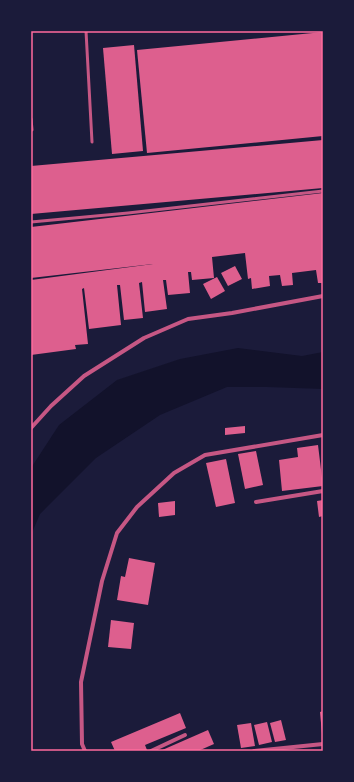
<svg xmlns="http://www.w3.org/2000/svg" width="354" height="782" font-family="'Varela Round',sans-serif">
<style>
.water{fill:#12122b}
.building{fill:#dd5f8e}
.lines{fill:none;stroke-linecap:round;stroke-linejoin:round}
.service{stroke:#c65784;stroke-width:3}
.minor{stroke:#c65784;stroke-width:4}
.neatline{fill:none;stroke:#ff6b9d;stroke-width:1.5}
</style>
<rect width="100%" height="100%" fill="#1b1b3a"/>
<path class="water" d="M 238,348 L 302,356 L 323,352 L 323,389 L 267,387 L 227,387 L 160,415 L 96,458 L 40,514 L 31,535 L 31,468 L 59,425 L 117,380 L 180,359 Z"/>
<g class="building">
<path d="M 323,32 L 323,136 L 147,153 L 137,50 Z"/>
<path d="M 134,45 L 143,151 L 112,154 L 103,48 Z"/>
<path d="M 323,140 L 323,188 L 31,214 L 31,166 Z"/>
<path d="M 323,193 L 323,283 L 318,283 L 316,270 L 292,273 L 293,285 L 282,286 L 280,275 L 269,276 L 270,286 L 252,289 L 251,278 L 248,279 L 245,253 L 212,257 L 214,278 L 192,280 L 191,272 L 188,272 L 190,293 L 168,295 L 166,280 L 163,280 L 167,309 L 145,312 L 142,282 L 139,283 L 143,318 L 124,320 L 120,285 L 117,285 L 121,325 L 89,329 L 84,288 L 82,289 L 88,344 L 75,345 L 76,349 L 31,355 L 31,280 L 153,264 L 31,278 L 31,227 Z"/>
<path d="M 235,266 L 242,279 L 228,286 L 221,273 Z"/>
<path d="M 217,277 L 225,291 L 211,299 L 203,284 Z"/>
<path d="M 245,426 L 245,433 L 225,435 L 225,428 Z"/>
<path d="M 318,445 L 323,486 L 282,491 L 279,460 L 298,457 L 297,448 Z"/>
<path d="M 256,451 L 263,485 L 245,489 L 238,454 Z"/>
<path d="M 226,459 L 235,503 L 216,507 L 206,463 Z"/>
<path d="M 323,500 L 323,516 L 319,517 L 317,501 Z"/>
<path d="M 175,501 L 175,515 L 159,517 L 158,503 Z"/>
<path d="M 129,558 L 155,563 L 148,605 L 117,600 L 121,576 L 125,577 Z"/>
<path d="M 111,620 L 134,623 L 131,649 L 108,647 Z"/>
<path d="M 323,711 L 323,734 L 322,734 L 320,712 Z"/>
<path d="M 180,713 L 186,728 L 145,745 L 147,750 L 146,751 L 115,751 L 111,742 Z"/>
<path d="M 281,720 L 286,740 L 275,742 L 270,723 Z"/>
<path d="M 267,722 L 272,742 L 259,745 L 254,725 Z"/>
<path d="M 251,723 L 255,746 L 241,748 L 237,725 Z"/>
<path d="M 208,730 L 214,744 L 198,751 L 160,751 Z"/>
</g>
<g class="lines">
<g class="service">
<path d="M 86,31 L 92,142"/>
<path d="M 31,119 L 32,130"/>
<path d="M 31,222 L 128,213 L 323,191"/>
</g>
<g class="minor">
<path d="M 31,428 L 51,406 L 84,376 L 144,338 L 188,319 L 232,313 L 323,296"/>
<path d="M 256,502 L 323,491"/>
<path d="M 85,751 L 82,744 L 81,682 L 102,581 L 117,533 L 137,507 L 174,473 L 205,455 L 323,435"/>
<path d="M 151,751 L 185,735"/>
<path d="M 254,751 L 323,744"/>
</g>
</g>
<rect width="354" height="782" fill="none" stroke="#1b1b3a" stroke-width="64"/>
<rect x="32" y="32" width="290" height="718" class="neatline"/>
</svg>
